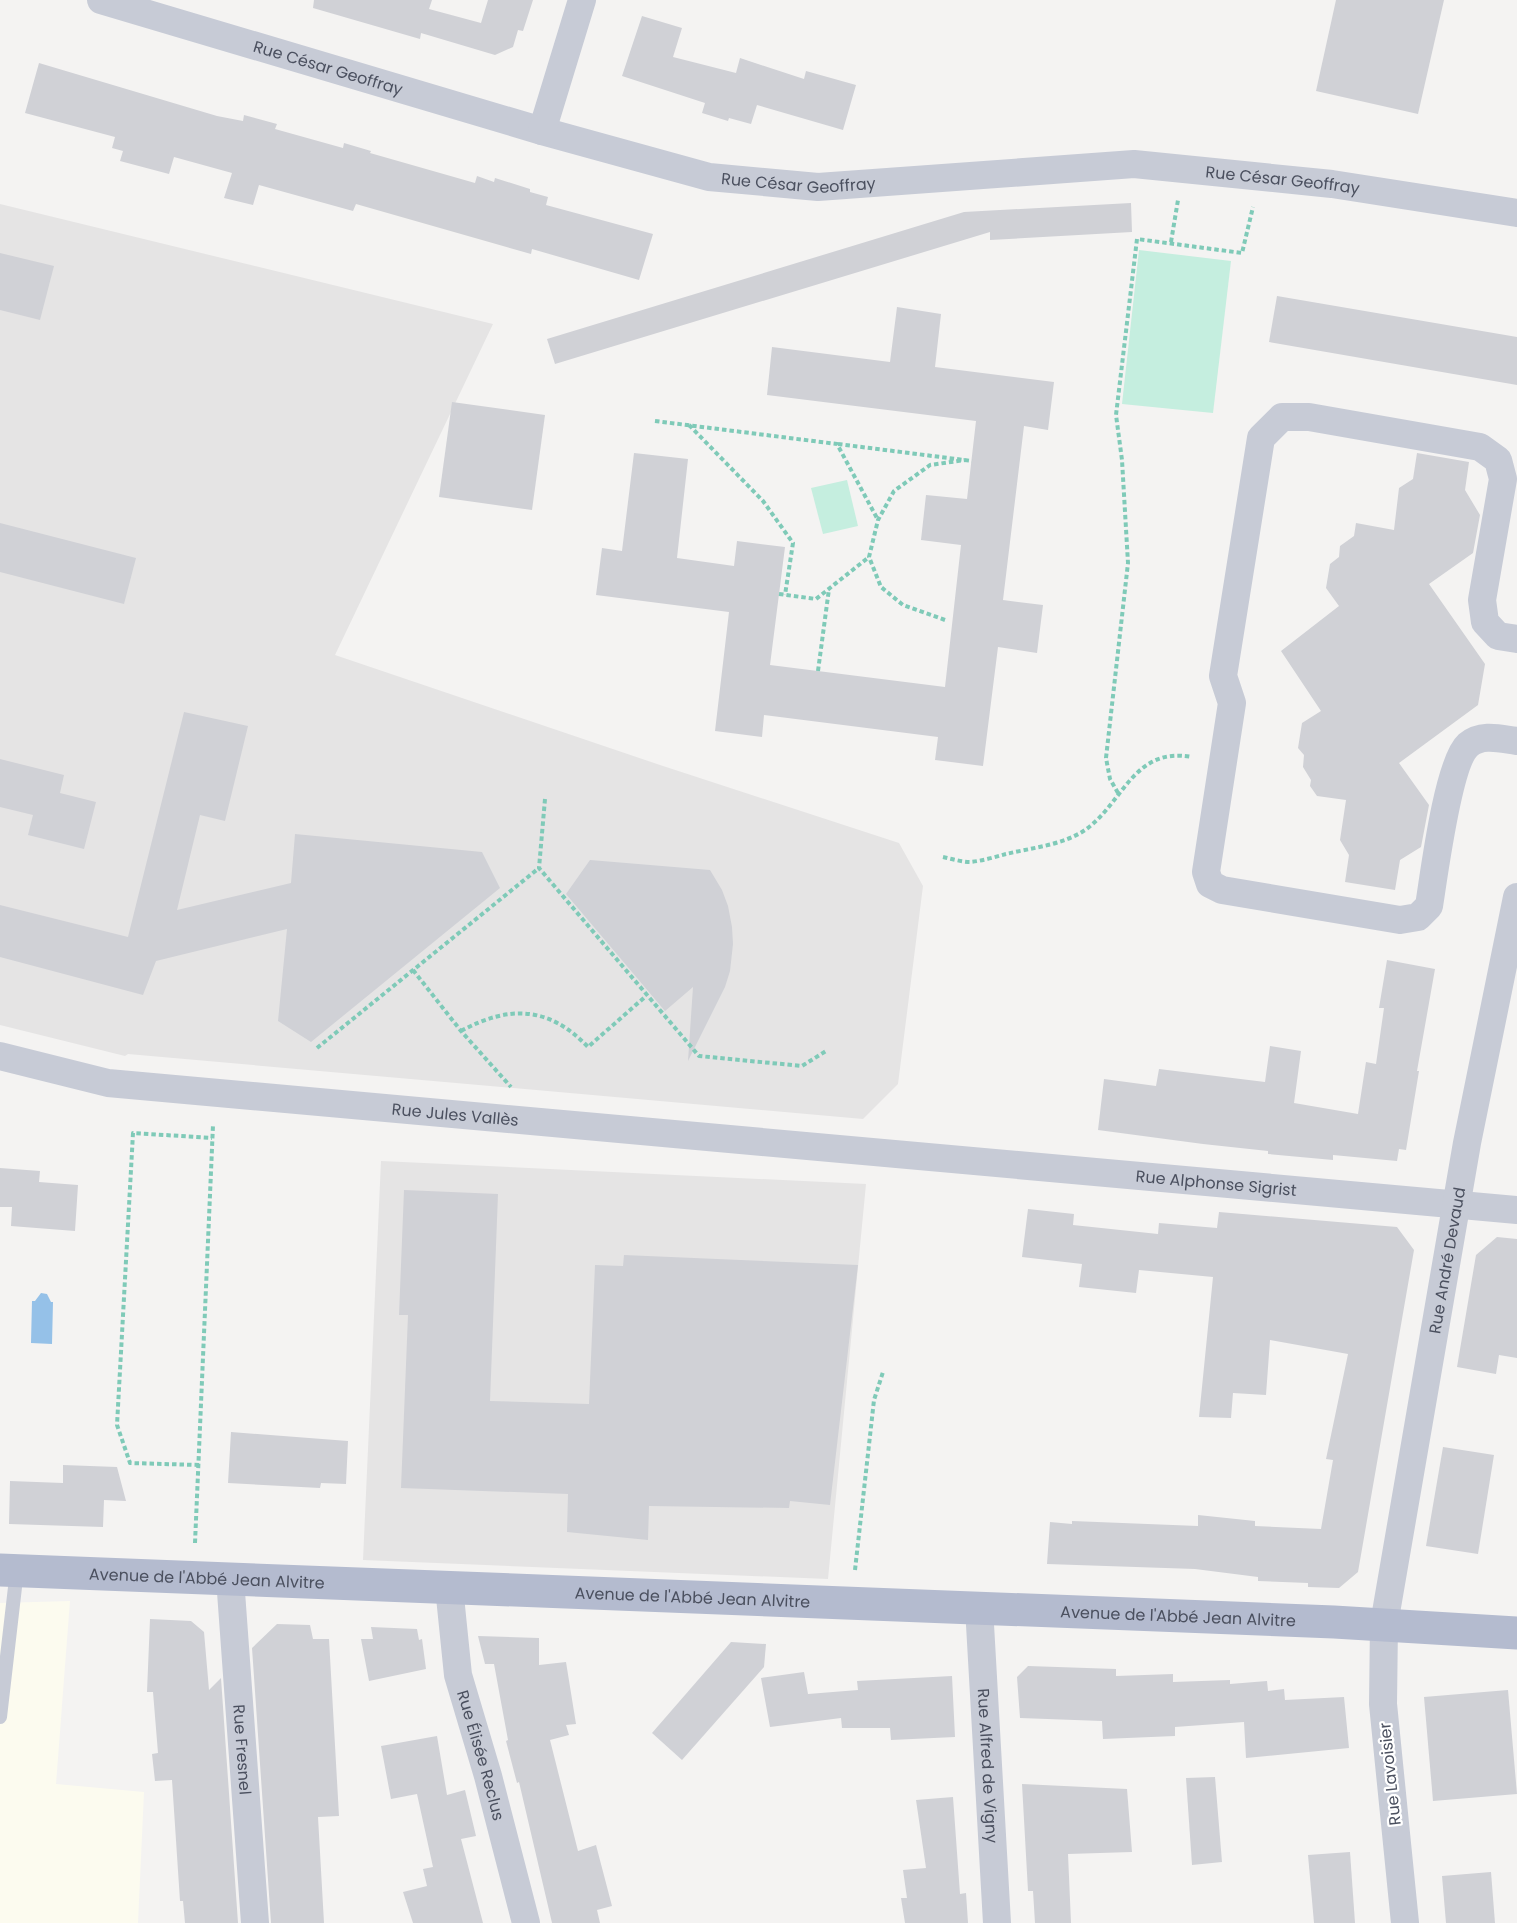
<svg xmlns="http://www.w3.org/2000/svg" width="1517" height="1923" font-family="Poppins,sans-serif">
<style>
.commercial{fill:#fcfbef}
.education{fill:#e5e4e4}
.green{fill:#c5eedf}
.water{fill:#95c1e8}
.building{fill:#d0d1d6}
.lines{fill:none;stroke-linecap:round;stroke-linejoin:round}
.path{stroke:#7fcab8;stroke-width:4;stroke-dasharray:4.5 3;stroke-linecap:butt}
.lane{stroke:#c7cbd6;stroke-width:14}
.street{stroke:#c7cbd6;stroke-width:28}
.primary{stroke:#b4bbcf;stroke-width:33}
.labels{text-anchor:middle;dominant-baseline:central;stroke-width:4.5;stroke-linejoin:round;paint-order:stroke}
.street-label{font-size:16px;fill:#4b505f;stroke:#fff}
</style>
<rect width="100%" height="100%" fill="#f4f3f2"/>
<path class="commercial" d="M 70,1601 L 56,1784 L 144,1792 L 138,1923 L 0,1923 L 0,1603 Z"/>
<g class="education">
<path d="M 0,204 L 493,324 L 335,655 L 660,765 L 899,843 L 923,886 L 898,1084 L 863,1119 L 128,1054 L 125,1056 L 0,1025 Z"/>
<path d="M 381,1161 L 866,1184 L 828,1579 L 363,1560 Z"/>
</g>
<g class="green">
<path d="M 1139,250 L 1231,261 L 1213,413 L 1122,404 Z"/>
<path d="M 847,480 L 858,526 L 823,534 L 811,488 Z"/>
</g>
<path class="water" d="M 41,1293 L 47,1294 L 51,1302 L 53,1302 L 52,1344 L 31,1343 L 32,1301 L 35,1301 Z"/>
<g class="building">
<path d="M 314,0 L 432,0 L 429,9 L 481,23 L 488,0 L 533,0 L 523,31 L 518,30 L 513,47 L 495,55 L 421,33 L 420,39 L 313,8 Z"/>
<path d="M 1336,0 L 1444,0 L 1418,114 L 1316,91 Z"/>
<path d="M 642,16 L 682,28 L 673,57 L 736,73 L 740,58 L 804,79 L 806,71 L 856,85 L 843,130 L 757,105 L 751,124 L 729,118 L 728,121 L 702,113 L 705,103 L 622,76 Z"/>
<path d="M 39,63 L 217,116 L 243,121 L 244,115 L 277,124 L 275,129 L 343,148 L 344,143 L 371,151 L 370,153 L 475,183 L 477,176 L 494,182 L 495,178 L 530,189 L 530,192 L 548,197 L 546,205 L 653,234 L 639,280 L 532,249 L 531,254 L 356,204 L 353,211 L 259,185 L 253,205 L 224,198 L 232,173 L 174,157 L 169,174 L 120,161 L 123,151 L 112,148 L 115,137 L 25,113 Z"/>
<path d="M 1131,203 L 1132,232 L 990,240 L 990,232 L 555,364 L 547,339 L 964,212 Z"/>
<path d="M 0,253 L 54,266 L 40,320 L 0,310 Z"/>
<path d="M 1277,296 L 1517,337 L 1517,385 L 1269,342 Z"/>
<path d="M 897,307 L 941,314 L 935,367 L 1054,382 L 1048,430 L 1024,426 L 1003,600 L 1043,605 L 1037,653 L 998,647 L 983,766 L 935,760 L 938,737 L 764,715 L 762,737 L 715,731 L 729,612 L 596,595 L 602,548 L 622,551 L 634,453 L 688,459 L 677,558 L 734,566 L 737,541 L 785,547 L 770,665 L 945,687 L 961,545 L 921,540 L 926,495 L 967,499 L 976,421 L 767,395 L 772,347 L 890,362 Z"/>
<path d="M 452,402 L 545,415 L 532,510 L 439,497 Z"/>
<path d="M 1417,453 L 1469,462 L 1465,490 L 1480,515 L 1473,553 L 1429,584 L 1485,664 L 1478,705 L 1399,763 L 1429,805 L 1421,847 L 1400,860 L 1395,890 L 1345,882 L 1349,855 L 1340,840 L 1346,800 L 1317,796 L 1310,786 L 1311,780 L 1303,767 L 1304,755 L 1298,748 L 1302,723 L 1321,711 L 1281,651 L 1339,606 L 1326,588 L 1330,564 L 1339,557 L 1340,546 L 1354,536 L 1356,523 L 1394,530 L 1399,488 L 1413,479 Z"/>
<path d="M 0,523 L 136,558 L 124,604 L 0,572 Z"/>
<path d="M 184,712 L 248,726 L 225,821 L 200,815 L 177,910 L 291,883 L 295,834 L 482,852 L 500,888 L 311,1042 L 278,1021 L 287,929 L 156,961 L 143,995 L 0,957 L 0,905 L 128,937 Z"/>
<path d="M 0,759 L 64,775 L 60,793 L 96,802 L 84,849 L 28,835 L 33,815 L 0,807 Z"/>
<path d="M 590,860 L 710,870 L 722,890 L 728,906 L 732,927 L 733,944 L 730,971 L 725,987 L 688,1061 L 693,987 L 665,1011 L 566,894 Z"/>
<path d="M 1387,960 L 1435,969 L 1417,1071 L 1419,1071 L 1406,1150 L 1399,1149 L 1397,1161 L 1333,1155 L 1333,1160 L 1268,1154 L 1268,1151 L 1203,1144 L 1098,1130 L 1104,1079 L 1156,1086 L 1159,1069 L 1265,1082 L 1270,1046 L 1301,1051 L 1294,1103 L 1358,1114 L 1366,1062 L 1376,1064 L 1384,1008 L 1379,1008 Z"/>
<path d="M 0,1168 L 40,1171 L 39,1182 L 78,1185 L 75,1231 L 11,1226 L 12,1207 L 0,1207 Z"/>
<path d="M 404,1190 L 498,1194 L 490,1401 L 589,1404 L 595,1265 L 623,1266 L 624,1255 L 858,1265 L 830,1505 L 790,1501 L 789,1508 L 649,1506 L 648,1540 L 567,1532 L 568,1494 L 401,1488 L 408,1315 L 399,1315 Z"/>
<path d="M 1028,1209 L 1074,1214 L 1073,1225 L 1158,1234 L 1159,1223 L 1217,1228 L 1219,1212 L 1397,1227 L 1414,1250 L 1358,1572 L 1339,1588 L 1308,1587 L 1308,1583 L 1258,1581 L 1258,1577 L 1195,1569 L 1047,1564 L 1050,1522 L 1072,1524 L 1072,1521 L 1198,1526 L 1198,1515 L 1255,1521 L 1255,1526 L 1321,1529 L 1333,1460 L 1326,1459 L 1348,1354 L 1270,1340 L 1266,1395 L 1233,1393 L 1231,1418 L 1199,1417 L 1213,1277 L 1139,1270 L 1136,1293 L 1079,1287 L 1082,1264 L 1022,1257 Z"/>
<path d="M 1497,1237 L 1517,1239 L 1517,1358 L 1499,1355 L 1496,1374 L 1457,1367 L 1476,1255 Z"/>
<path d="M 231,1432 L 348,1441 L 346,1484 L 321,1483 L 320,1488 L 228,1483 Z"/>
<path d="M 1443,1447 L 1494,1455 L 1478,1554 L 1426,1546 Z"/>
<path d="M 63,1465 L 117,1467 L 126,1501 L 104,1500 L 103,1527 L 9,1524 L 10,1481 L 63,1483 Z"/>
<path d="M 150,1619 L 191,1621 L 204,1632 L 209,1690 L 221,1678 L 238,1923 L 185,1923 L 183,1901 L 180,1901 L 172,1780 L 155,1781 L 152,1754 L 158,1753 L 153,1692 L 147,1692 Z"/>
<path d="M 277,1624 L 310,1625 L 313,1639 L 329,1639 L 339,1816 L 318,1817 L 324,1923 L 271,1923 L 252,1648 Z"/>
<path d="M 371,1627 L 417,1629 L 419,1640 L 422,1639 L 426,1669 L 369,1681 L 361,1639 L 373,1639 Z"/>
<path d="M 478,1636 L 539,1638 L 539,1665 L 566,1662 L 576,1724 L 566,1725 L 569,1735 L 550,1740 L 578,1851 L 596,1845 L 612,1906 L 597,1910 L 600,1923 L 552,1923 L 519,1782 L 517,1783 L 506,1741 L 508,1740 L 494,1664 L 485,1664 Z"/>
<path d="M 731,1642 L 766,1644 L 764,1667 L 682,1760 L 652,1733 Z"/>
<path d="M 1028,1666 L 1116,1669 L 1116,1676 L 1173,1674 L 1173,1682 L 1230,1680 L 1230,1684 L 1267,1681 L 1268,1691 L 1284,1689 L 1285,1700 L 1344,1697 L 1349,1748 L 1246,1758 L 1244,1722 L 1175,1727 L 1175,1736 L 1103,1739 L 1102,1721 L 1020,1718 L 1017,1677 Z"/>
<path d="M 804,1672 L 808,1694 L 858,1690 L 857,1681 L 952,1676 L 955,1737 L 891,1740 L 890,1728 L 842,1728 L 841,1718 L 770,1727 L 761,1678 Z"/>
<path d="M 1508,1690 L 1517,1794 L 1433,1801 L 1424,1697 Z"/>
<path d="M 437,1736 L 447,1795 L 465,1790 L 476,1836 L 461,1839 L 483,1923 L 413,1923 L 403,1892 L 427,1886 L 423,1869 L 433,1867 L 417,1794 L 391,1799 L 381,1746 Z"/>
<path d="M 1215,1777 L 1222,1862 L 1192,1865 L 1186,1778 Z"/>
<path d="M 1022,1784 L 1127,1789 L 1132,1852 L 1068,1854 L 1071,1923 L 1035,1923 L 1033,1891 L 1028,1891 Z"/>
<path d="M 953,1797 L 960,1894 L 966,1893 L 968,1923 L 905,1923 L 901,1898 L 907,1898 L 903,1870 L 926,1868 L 916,1800 Z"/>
<path d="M 1350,1852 L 1355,1923 L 1314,1923 L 1308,1855 Z"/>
<path d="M 1491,1872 L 1495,1923 L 1446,1923 L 1442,1876 Z"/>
</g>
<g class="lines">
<g class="path">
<path d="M 1171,242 L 1178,200"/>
<path d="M 655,421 L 837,444 L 878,520"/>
<path d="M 689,425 L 763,501 L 793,543 L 785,595"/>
<path d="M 838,444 L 972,461"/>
<path d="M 779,594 L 816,599 L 869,557"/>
<path d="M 945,620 L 903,605 L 881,587 L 869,557 L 878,520 L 894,491 L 930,465 L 965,460"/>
<path d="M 818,671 L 829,589"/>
<path d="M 1118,793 L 1110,779 L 1106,758 L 1128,563 L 1122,460 L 1116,415 L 1137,239 L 1242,253 L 1253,207"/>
<path d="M 545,799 L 539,868 L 699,1056 L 802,1066 L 826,1051"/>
<path d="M 943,857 C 952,859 962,862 970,862 C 982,861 995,857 1006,854 C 1031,848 1063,845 1085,830 C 1123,804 1133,746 1192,757"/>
<path d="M 413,970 L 461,1031 L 511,1087"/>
<path d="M 461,1031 C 509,1005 549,1006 588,1047 L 646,996"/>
<path d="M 317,1048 L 539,868"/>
<path d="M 199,1465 L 130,1463 L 117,1425 L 133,1133 L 212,1138"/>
<path d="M 195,1543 L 213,1125"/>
<path d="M 855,1570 L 874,1400 L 883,1372"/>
</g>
<path class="lane" d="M 0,1717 L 17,1570"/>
<g class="street">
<path id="s1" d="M 101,0 L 542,131 L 709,177 L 818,187 L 1134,164 L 1332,184 L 1517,213"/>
<path d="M 542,131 L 582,0"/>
<path d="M 1517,639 L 1498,636 L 1485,622 L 1482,600 L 1503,479 L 1498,460 L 1480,447 L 1309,417 L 1282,417 L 1261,438 L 1223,676 L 1232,703 L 1206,872 L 1210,884 L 1222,890 L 1400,920 L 1418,917 L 1429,906 C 1434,875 1448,763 1468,745 C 1482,733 1501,739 1517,741"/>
<path id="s2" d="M 0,1056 L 108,1083 L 1517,1210"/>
<path id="s3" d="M 230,1578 L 255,1923"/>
<path id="s4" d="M 449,1587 L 458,1675 L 488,1776 L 526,1923"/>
<path id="s5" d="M 979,1607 L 997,1923"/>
<path id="s6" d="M 1405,1923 L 1383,1704 L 1384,1624 L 1467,1143 L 1517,897"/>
</g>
<path class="primary" id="s7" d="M 0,1570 L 1334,1622 L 1517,1633"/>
</g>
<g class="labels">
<g class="street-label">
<text stroke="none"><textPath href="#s1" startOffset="237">Rue César Geoffray</textPath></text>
<text stroke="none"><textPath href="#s1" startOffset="723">Rue César Geoffray</textPath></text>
<text stroke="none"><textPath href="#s1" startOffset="1209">Rue César Geoffray</textPath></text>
<text stroke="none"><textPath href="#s2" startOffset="460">Rue Jules Vallès</textPath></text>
<text stroke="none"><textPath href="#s2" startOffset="1224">Rue Alphonse Sigrist</textPath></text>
<text stroke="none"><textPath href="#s6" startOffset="669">Rue André Devaud</textPath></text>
<text stroke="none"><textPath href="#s7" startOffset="207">Avenue de l'Abbé Jean Alvitre</textPath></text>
<text stroke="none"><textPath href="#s7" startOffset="693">Avenue de l'Abbé Jean Alvitre</textPath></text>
<text stroke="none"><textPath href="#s7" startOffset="1179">Avenue de l'Abbé Jean Alvitre</textPath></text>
<text stroke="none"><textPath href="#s3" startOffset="172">Rue Fresnel</textPath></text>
<text stroke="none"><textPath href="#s4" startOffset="172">Rue Élisée Reclus</textPath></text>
<text stroke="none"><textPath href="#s5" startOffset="159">Rue Alfred de Vigny</textPath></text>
<text transform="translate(1390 1774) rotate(-96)">Rue Lavoisier</text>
</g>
</g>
</svg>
